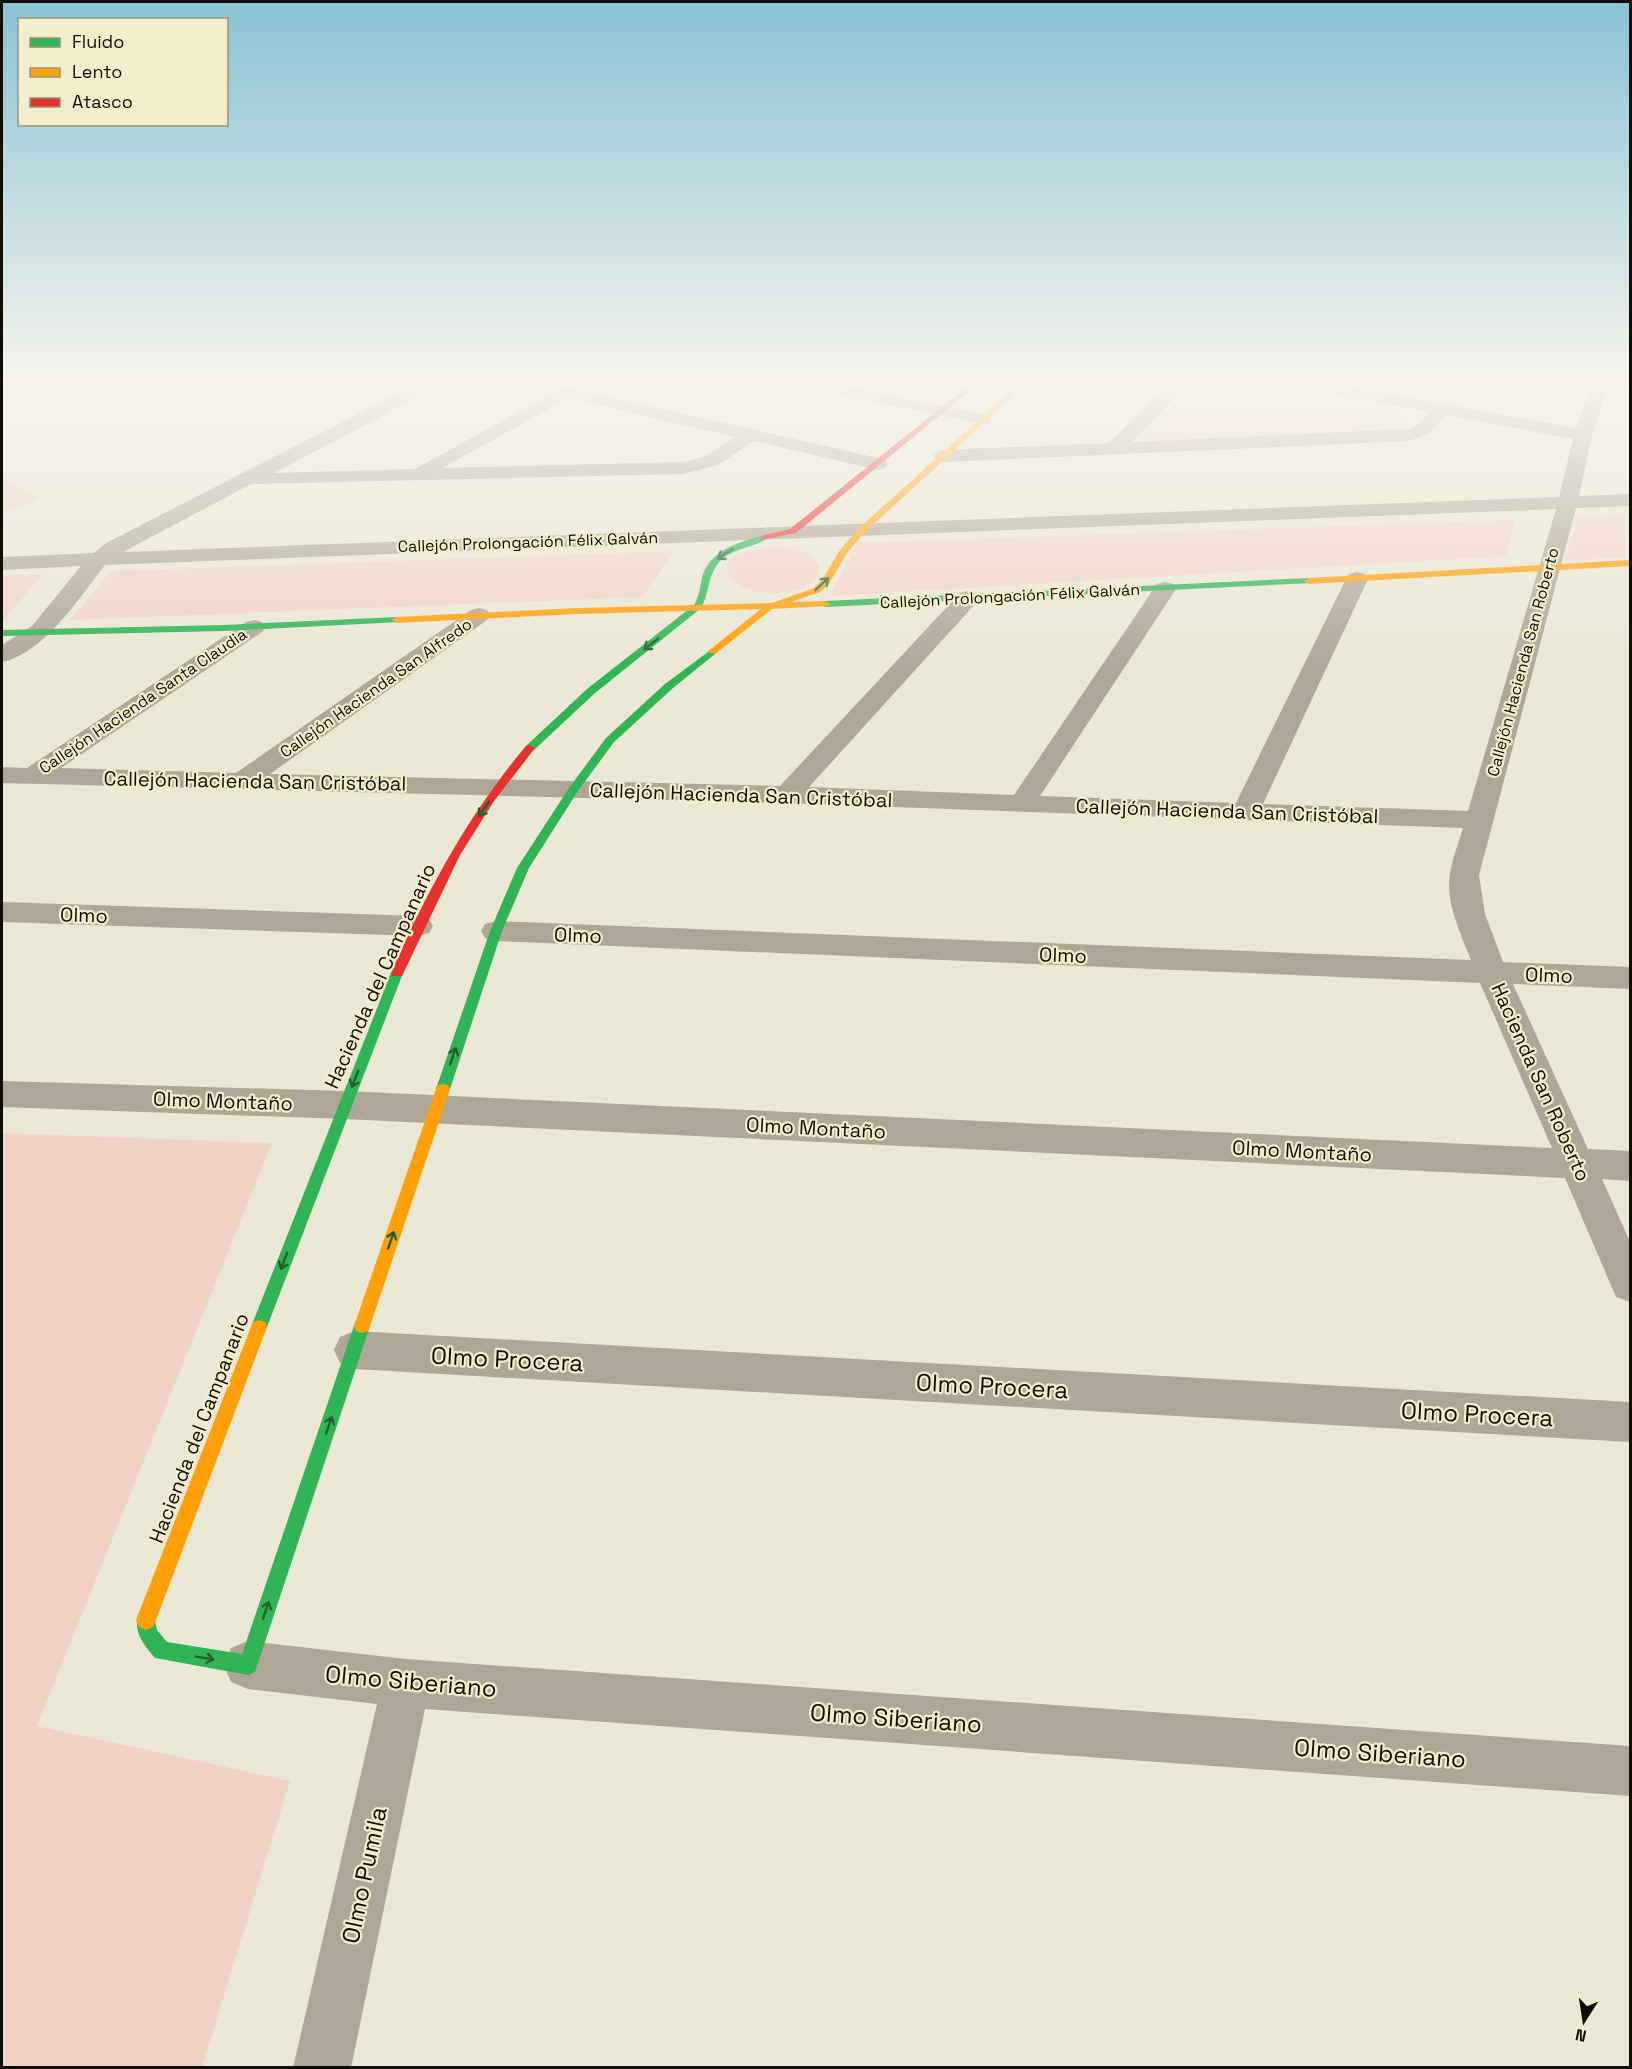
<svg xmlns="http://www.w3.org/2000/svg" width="1632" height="2069" font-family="'Space Grotesk',sans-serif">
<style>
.green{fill:#f2d2c5}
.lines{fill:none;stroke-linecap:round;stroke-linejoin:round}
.street{fill:#b0a697;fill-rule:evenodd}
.fast{fill:#30b455;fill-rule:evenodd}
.slow{fill:#ff9f0a;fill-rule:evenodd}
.jam{fill:#e5322d;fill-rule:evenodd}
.oneway{stroke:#20612c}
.labels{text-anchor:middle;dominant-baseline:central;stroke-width:4.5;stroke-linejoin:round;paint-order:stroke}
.far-street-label{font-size:16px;fill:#100e04;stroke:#f3edcb}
.street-label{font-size:20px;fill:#100e04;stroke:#f3edcb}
.near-street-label{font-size:24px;fill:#100e04;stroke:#f3edcb}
</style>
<rect width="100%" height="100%" fill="#eae7d4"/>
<g class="green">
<path d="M 1196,381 L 1244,381 L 1407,414 L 1388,431 L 1140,441 Z"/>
<path d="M 2,476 L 38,498 L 39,498 L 2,514 Z"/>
<path d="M 1625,514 L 1625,557 L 1565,561 L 1577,518 Z"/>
<path d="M 1514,520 L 1506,556 L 830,596 L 857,543 Z"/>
<path d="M 772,547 C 782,547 791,547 800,550 C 822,558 827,577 804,587 C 746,611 681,556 772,547 Z"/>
<path d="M 675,551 L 642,597 L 70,620 L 111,571 Z"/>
<path d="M 43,574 L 4,619 L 2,619 L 2,576 Z"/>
<path d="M 2,1133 L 272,1143 L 37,1726 L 290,1781 L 202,2067 L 2,2067 Z"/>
</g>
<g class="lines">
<g class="street">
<path d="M 422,381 L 444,381 L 441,385 L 274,473 L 415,469 L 551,394 L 513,385 L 511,381 L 540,381 L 878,458 L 885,460 L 888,464 L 885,468 L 878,470 L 754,441 L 718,465 L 683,474 L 251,484 L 123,552 L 1559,497 L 1573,439 L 1445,415 L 1430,433 L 1409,441 L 944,462 L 937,460 L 934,456 L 937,452 L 944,450 L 1109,443 L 1173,381 L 1192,381 L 1132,442 L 1409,429 L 1421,422 L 1429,412 L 1290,386 L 1284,385 L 1282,381 L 1317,381 L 1576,428 L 1590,391 L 1558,385 L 1556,381 L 1610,381 L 1592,435 L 1579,496 L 1630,494 L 1630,506 L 1576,508 L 1479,875 L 1485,914 L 1503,962 L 1630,967 L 1630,989 L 1513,984 L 1588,1149 L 1630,1151 L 1630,1181 L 1602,1179 L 1630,1242 L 1630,1302 L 1616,1297 L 1565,1178 L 345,1119 L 2,1107 L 2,1081 L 345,1091 L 1552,1148 L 1480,983 L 496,941 L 485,938 L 481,931 L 485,924 L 496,921 L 1471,960 C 1461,935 1445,901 1450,874 C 1452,858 1459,843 1463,828 L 787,803 L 2,783 L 2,767 L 27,768 L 246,622 L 254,620 L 262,622 L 266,627 L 262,632 L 61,768 L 236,773 L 471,610 L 479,608 L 487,610 L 490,615 L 487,620 L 270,774 L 780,786 L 960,593 L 968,591 L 976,593 L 979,598 L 976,603 L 809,787 L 1014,795 L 1157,584 L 1165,582 L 1173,584 L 1176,589 L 1040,796 L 1236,803 L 1346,579 L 1349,574 L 1357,572 L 1365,574 L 1368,579 L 1263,804 L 1468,811 L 1556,509 L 105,565 C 80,597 43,654 2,662 L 2,645 L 32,626 L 81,566 L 2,570 L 2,557 L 94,553 L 106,543 ZM 569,398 L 735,437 L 704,457 L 683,462 L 442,468 Z"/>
<path d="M 786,381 L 819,381 L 983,414 L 989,415 L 992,419 L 989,423 L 983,424 L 795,386 L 789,385 Z"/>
<path d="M 2,902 L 418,916 L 429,919 L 433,926 L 429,933 L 418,936 L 2,922 Z"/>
<path d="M 354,1331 L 1630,1402 L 1630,1442 L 354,1369 L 340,1363 L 334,1350 L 340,1337 Z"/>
<path d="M 248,1641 L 406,1659 L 1630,1746 L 1630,1796 L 425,1709 L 351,2068 L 293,2068 L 377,1704 L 248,1689 L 231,1682 L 224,1665 L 231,1648 Z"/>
</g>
<g class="fast">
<path d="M 761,536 L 768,538 C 752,549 726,548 715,568 C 707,581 709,596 700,609 L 595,693 L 534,750 L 526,750 L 526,746 L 587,689 L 694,605 C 700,595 700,585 703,574 C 712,550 739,542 761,536 Z"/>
<path d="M 1309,578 L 1312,579 L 1312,583 L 825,607 L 820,604 L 825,601 Z"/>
<path d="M 397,617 L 402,620 L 400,622 L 224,631 L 2,636 L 2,630 L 224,625 Z"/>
<path d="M 712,649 L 717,652 L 715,654 L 673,688 L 614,742 L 578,791 L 529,868 L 502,931 L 450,1089 L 448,1093 L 438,1093 L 436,1089 L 490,931 L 517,868 L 569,788 L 606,738 L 665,684 Z"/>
<path d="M 397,968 L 403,973 L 267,1327 L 265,1332 L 259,1334 L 253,1332 L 251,1327 L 391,973 Z"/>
<path d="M 362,1319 L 368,1321 L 370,1326 L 255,1672 L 248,1675 L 155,1658 C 144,1645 132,1631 139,1613 L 146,1610 L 153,1613 L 157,1630 L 167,1642 L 242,1654 L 354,1326 L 356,1321 Z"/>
</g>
<g class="slow">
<path d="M 1022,381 L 1030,381 L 864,533 L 847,553 L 829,584 L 820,592 L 791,602 L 825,601 L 830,604 L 828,606 L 772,609 L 715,654 L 707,652 L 761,609 L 577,614 L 397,623 L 392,620 L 397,617 L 577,608 L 772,603 L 814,588 L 822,580 L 840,550 L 858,529 Z"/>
<path d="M 1630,560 L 1630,566 L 1309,584 L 1304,581 L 1309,578 Z"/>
<path d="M 443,1084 L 448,1085 L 450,1089 L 370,1326 L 368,1331 L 362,1333 L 356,1331 L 354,1326 L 436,1089 L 438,1085 Z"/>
<path d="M 259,1320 L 265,1322 L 267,1327 L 156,1620 L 153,1627 L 146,1630 L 139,1627 L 136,1620 L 251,1327 L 253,1322 Z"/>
</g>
<g class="jam">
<path d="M 974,381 L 982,381 L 796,533 L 761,540 L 761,536 L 790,529 Z"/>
<path d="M 530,745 L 535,748 L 494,801 L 460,855 L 402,976 L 392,976 L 391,973 C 427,891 468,815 526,746 Z"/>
</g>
</g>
<defs><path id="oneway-shaft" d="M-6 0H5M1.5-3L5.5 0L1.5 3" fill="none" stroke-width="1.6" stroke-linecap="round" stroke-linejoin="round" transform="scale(1.5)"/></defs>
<g class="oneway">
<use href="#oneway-shaft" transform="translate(725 554) rotate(147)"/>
<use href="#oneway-shaft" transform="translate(822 584) rotate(-43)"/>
<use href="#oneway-shaft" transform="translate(651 644) rotate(142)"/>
<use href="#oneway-shaft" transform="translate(484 809) rotate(123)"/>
<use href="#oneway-shaft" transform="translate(453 1056) rotate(-71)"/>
<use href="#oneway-shaft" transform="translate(355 1079) rotate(112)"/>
<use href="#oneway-shaft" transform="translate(391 1240) rotate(-71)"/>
<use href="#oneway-shaft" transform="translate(284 1261) rotate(111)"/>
<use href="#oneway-shaft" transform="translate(329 1425) rotate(-71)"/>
<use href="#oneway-shaft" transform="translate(266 1610) rotate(-71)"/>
<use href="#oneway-shaft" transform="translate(205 1658) rotate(9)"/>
</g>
<linearGradient id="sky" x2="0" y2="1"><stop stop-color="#89c1d5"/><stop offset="0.57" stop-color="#f6f4ec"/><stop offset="1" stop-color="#f6f4ec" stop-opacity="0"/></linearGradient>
<rect width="1632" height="670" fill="url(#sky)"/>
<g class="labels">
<g class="far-street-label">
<text transform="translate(528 542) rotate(-2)">Callejón Prolongación Félix Galván</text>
<text transform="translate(1010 596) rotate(-3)">Callejón Prolongación Félix Galván</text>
<text transform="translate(1523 662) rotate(-75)">Callejón Hacienda San Roberto</text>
<text transform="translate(376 688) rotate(-35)">Callejón Hacienda San Alfredo</text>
<text transform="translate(143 701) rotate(-34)">Callejón Hacienda Santa Claudia</text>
</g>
<g class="street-label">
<text transform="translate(255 781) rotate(1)">Callejón Hacienda San Cristóbal</text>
<text transform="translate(741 795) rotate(2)">Callejón Hacienda San Cristóbal</text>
<text transform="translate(1227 811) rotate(2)">Callejón Hacienda San Cristóbal</text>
<text transform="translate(84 915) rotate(2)">Olmo</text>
<text transform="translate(578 935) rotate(2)">Olmo</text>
<text transform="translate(1063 955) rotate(2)">Olmo</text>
<text transform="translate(1549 975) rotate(2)">Olmo</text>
<text transform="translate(380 976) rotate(-66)">Hacienda del Campanario</text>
<text transform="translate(1541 1082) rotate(66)">Hacienda San Roberto</text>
<text transform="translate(223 1101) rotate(2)">Olmo Montaño</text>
<text transform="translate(816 1128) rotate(3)">Olmo Montaño</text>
<text transform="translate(1302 1151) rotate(3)">Olmo Montaño</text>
<text transform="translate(199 1428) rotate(-69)">Hacienda del Campanario</text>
</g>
<g class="near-street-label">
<text transform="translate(507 1359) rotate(3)">Olmo Procera</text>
<text transform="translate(992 1386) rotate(3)">Olmo Procera</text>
<text transform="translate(1477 1414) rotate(3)">Olmo Procera</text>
<text transform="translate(411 1681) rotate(5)">Olmo Siberiano</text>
<text transform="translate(896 1718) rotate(4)">Olmo Siberiano</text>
<text transform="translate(1380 1753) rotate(4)">Olmo Siberiano</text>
<text transform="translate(364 1875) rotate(-78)">Olmo Pumila</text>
</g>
</g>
<rect width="1632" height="2069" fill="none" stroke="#100e04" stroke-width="6"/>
<rect x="18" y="18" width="210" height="108" fill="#f3edcb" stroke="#98947b" stroke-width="1.5"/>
<rect x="30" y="38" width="30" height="9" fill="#30b455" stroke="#98947b" stroke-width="1.5"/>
<text x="72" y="48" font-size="18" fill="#100e04">Fluido</text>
<rect x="30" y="68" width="30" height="9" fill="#ff9f0a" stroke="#98947b" stroke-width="1.5"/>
<text x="72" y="78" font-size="18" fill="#100e04">Lento</text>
<rect x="30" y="98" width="30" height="9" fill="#e5322d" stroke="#98947b" stroke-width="1.5"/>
<text x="72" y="108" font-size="18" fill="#100e04">Atasco</text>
<g transform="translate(1584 2021) rotate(192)" stroke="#f3edcb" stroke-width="4.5" paint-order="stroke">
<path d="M0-4.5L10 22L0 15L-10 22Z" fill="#100e04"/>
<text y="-9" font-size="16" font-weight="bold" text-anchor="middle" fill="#100e04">N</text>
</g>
</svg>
